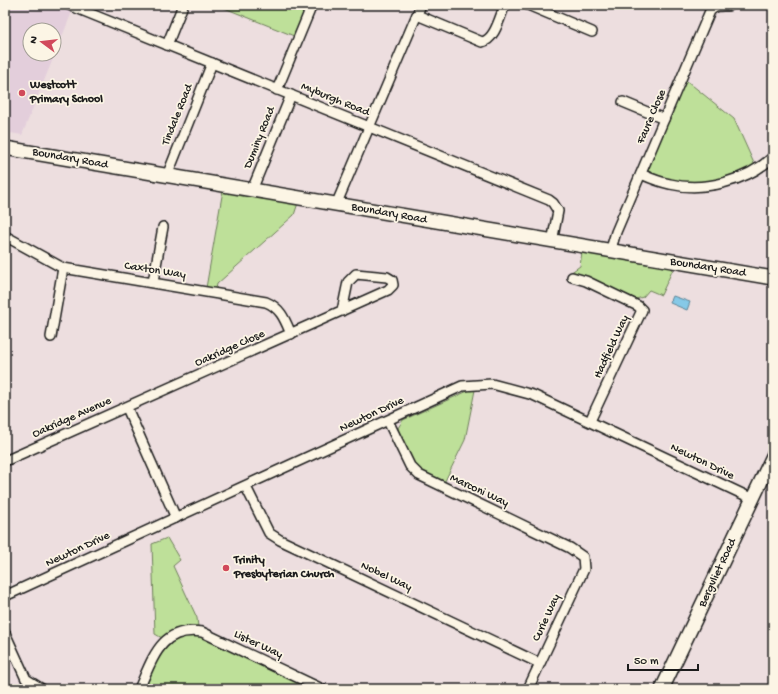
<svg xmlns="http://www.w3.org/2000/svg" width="778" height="694" font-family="'Gochi Hand',sans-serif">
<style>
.built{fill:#e3cedb;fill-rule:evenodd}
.green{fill:#bee099;stroke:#6d7e5a}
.water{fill:#86c9e7;stroke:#5c8496}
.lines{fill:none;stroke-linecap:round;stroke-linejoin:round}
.street-casing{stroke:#1c1c1c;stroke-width:12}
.secondary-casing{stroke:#1c1c1c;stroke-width:16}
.street{stroke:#fcf5e5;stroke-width:9}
.secondary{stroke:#fcf5e5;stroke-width:13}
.poi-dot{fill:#d1495b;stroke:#fcf5e5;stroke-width:1.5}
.labels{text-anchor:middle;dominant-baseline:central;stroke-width:3.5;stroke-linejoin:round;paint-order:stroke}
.poi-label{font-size:12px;font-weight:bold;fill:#1c1c1c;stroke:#fcf5e5;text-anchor:start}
.street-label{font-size:12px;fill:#1c1c1c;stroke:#fcf5e5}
</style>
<rect width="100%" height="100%" fill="#eddedf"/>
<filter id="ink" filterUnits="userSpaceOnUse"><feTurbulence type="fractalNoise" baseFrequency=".025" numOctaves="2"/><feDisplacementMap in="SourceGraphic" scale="8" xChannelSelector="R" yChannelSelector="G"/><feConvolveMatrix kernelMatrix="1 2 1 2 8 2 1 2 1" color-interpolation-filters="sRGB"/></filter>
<g filter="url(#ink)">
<path class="built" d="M 5,5 L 54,5 L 72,12 L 22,135 L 5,132 ZM 30,30 L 54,30 L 54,54 L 30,54 Z"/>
<g class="green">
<path d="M 217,5 L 312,5 L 299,38 Z"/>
<path d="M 682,77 L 734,119 L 757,170 L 693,186 L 641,174 Z"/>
<path d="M 223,190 L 298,203 L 294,215 L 217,284 L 216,289 L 206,288 Z"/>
<path d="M 582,252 L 674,267 L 661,295 L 649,290 L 643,297 L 636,299 L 587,277 L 570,273 L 580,266 Z"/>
<path d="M 470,390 L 475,390 L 465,440 L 444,483 C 437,480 430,478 424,474 C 411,465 401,443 398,428 L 403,420 Z"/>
<path d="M 167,538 L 180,560 L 173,566 L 197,618 L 198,627 L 189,627 L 162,638 L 155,634 L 152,544 Z"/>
<path d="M 191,630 L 311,684 L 309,689 L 146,689 L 140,686 L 159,646 Z"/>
</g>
<path class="water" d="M 673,296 L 690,302 L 687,310 L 670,303 Z"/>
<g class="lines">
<defs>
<g id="street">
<path d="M 69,5 L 549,200 L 553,203 L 558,211 L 552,242"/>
<path d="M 528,5 L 592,32"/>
<path d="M 417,15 L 482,42 C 495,40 500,16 505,5"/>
<path d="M 167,45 L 183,5"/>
<path d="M 277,90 L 312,5"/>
<path d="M 623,102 L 664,119"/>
<path d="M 641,174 C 650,178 659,182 670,184 C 704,192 747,181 773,157"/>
<path d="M 167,176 L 212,63"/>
<path d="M 252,190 L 291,95"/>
<path d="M 336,205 L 421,5"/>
<path d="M 5,236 L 63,268 L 266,302 C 281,308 285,320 291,334"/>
<path d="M 610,252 L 616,232 L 710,11 C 716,5 721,6 728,6"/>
<path d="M 572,277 L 586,281 L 638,306 L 642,310 L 590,421"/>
<path d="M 153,282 L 163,227"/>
<path d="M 51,337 L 63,268"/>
<path d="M 127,408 L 176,518"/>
<path d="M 388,421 L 410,466 L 419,475 L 570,548 L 583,557 L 584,569 L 528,689"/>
<path d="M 5,461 L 388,290 L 393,285 L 392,280 L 387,277 L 356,274 L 348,282 L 342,311"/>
<path d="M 246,487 L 269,533 L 280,540 L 539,663"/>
<path d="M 5,596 L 462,386 L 492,384 L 533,395 L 753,499"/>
<path d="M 5,633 L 26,679 L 42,689"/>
<path d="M 139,689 C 153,658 161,626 202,632 L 322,689"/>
</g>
<g id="secondary">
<path d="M 5,148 L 773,278"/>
<path d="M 662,689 L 773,456"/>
</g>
</defs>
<use href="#street" class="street-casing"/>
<use href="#secondary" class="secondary-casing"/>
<use href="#street" class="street"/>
<use href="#secondary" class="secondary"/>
</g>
</g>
<g class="poi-dot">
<circle cx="22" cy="93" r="4"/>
<circle cx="226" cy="568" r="4"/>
</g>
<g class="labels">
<g class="poi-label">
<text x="30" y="86">Westcott<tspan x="30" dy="14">Primary School</tspan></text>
<text x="234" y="561">Trinity<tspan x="234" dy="14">Presbyterian Church</tspan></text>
</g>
<g class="street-label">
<text transform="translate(335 100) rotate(22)">Myburgh Road</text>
<text transform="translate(178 115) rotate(-68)">Tindale Road</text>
<text transform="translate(652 117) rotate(-67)">Faure Close</text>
<text transform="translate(260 138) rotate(-68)">Duminy Road</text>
<text transform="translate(70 159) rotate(10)">Boundary Road</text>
<text transform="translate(389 214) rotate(10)">Boundary Road</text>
<text transform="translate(708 268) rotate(9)">Boundary Road</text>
<text transform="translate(155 271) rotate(9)">Caxton Way</text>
<text transform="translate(612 347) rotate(-65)">Hadfield Way</text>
<text transform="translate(230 349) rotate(-24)">Oakridge Close</text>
<text transform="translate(372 415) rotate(-25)">Newton Drive</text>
<text transform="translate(72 418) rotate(-24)">Oakridge Avenue</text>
<text transform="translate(702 462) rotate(26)">Newton Drive</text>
<text transform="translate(479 491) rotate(25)">Marconi Way</text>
<text transform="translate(78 550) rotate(-25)">Newton Drive</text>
<text transform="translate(718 573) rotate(-65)">Bergvliet Road</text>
<text transform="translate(386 577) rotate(25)">Nobel Way</text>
<text transform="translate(547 618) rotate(-65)">Curie Way</text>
<text transform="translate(258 645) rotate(25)">Lister Way</text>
</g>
</g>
<rect width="778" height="694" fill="none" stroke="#fcf5e5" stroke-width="20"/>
<rect x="10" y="10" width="758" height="674" fill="none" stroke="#1c1c1c" stroke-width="1.5" filter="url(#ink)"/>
<g transform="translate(42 42) rotate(285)"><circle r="19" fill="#fcf5e5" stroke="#a29e95"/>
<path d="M0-3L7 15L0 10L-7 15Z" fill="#d1495b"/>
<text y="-6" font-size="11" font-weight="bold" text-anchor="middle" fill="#1c1c1c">N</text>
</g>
<path d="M628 664v6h70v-6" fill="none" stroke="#1c1c1c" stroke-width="2"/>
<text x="634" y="664" font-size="12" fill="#1c1c1c" stroke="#fcf5e5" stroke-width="3" paint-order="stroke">50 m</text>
</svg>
